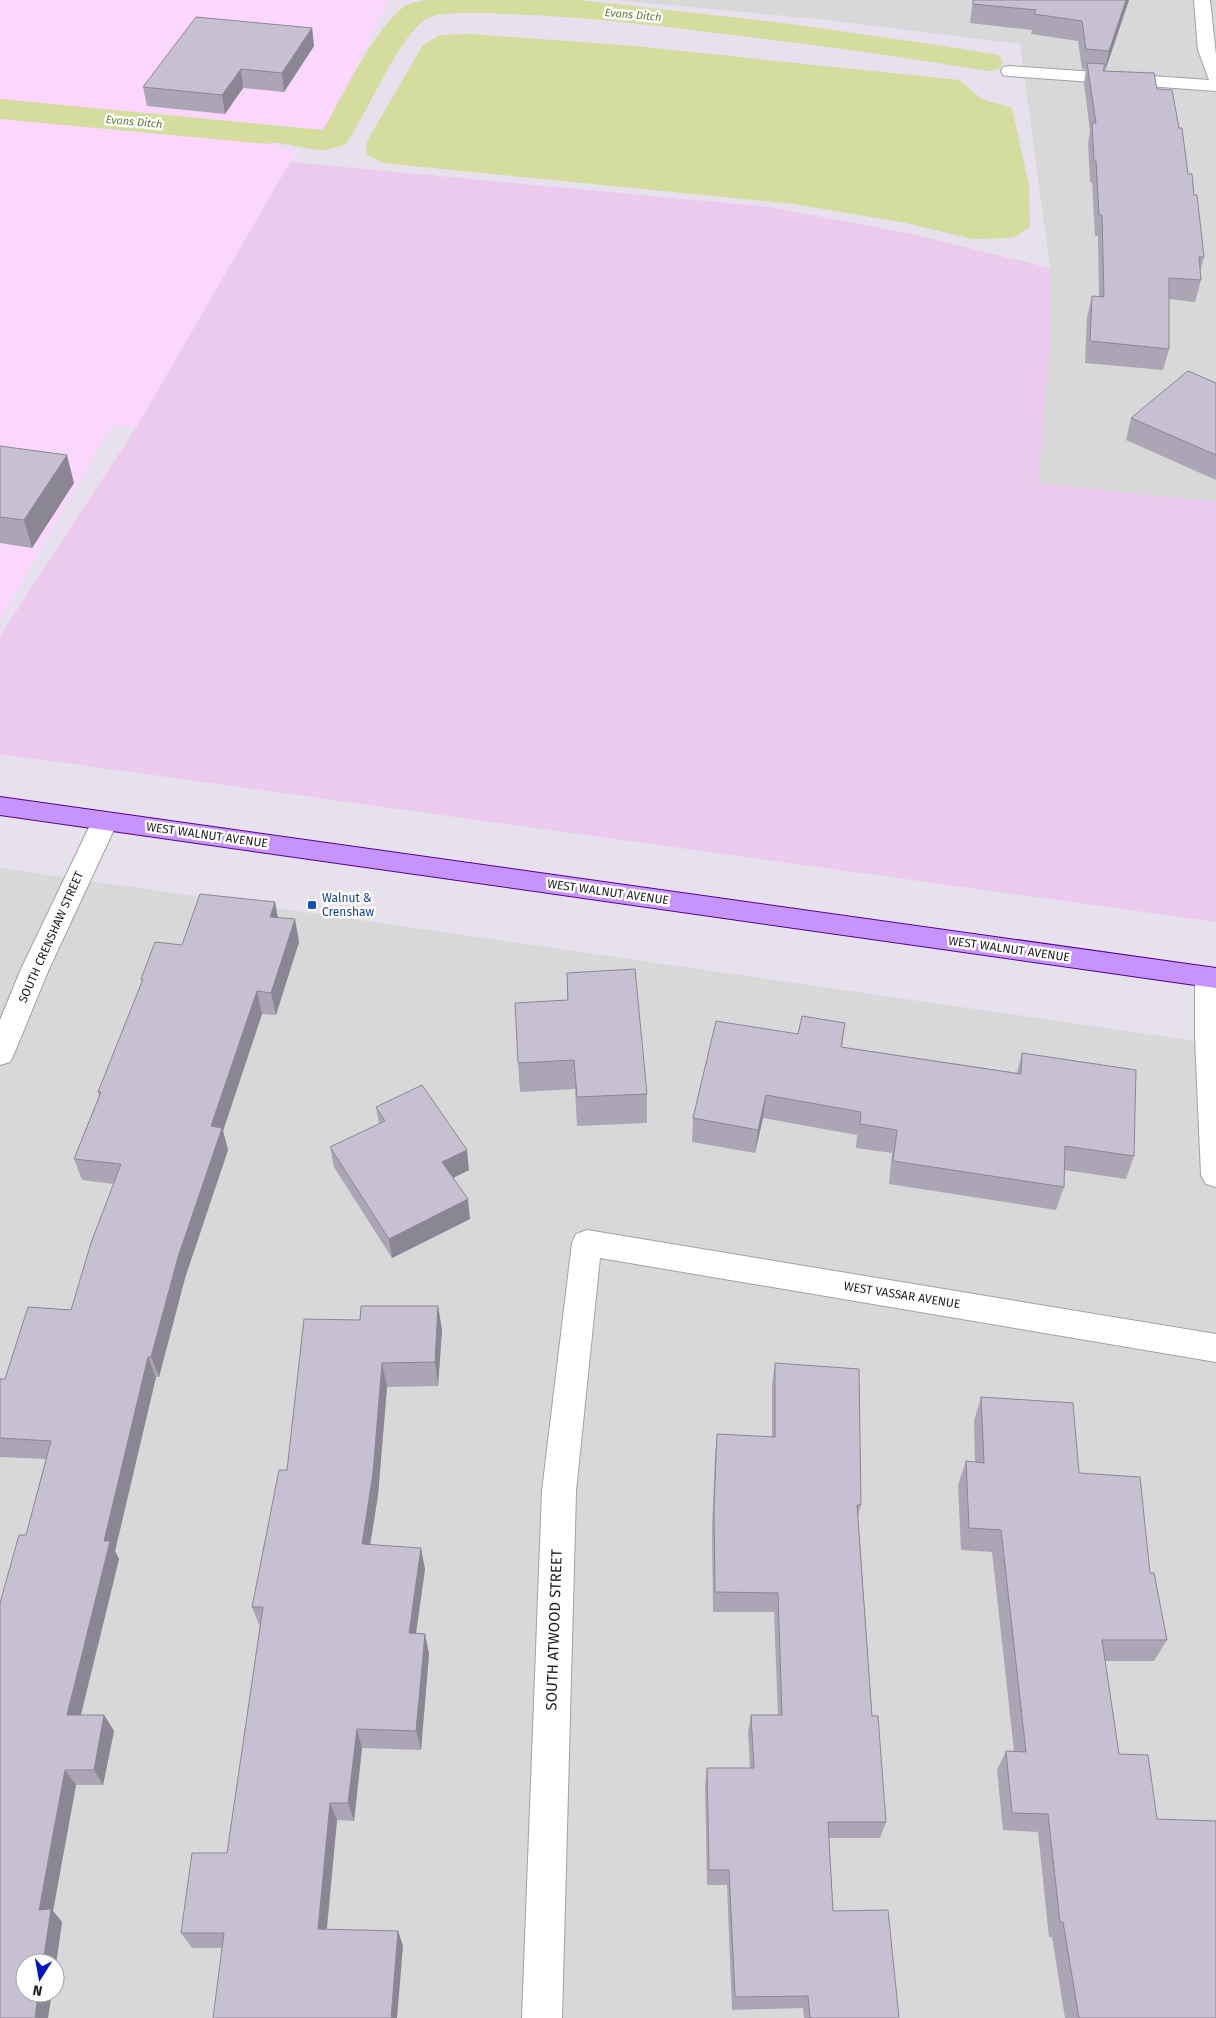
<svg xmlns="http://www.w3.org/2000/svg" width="1216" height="2018" font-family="'Fira Sans',sans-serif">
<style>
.residential{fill:#d8d8d9;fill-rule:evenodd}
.education{fill:#fbd7ff}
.farmland{fill:#eccaed}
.water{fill:#d4dc9e}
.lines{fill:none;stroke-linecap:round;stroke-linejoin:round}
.canal{fill:#d4dc9e;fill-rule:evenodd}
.minor-casing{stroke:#a2a2a2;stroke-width:2}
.major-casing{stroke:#540092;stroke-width:2}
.minor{fill:#fff;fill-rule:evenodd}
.major{fill:#c794fe;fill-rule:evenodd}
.wall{fill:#aba5b5}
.shaded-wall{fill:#8b8694}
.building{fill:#c7c0d3;stroke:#8b8694}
.transit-dot{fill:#1a4fb4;stroke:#fff;stroke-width:2}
.labels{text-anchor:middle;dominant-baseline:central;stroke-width:5;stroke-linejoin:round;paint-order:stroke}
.far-water-label{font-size:11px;font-style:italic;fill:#607e36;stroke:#fff}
.street-label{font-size:12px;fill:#1b1b1b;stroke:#fff}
.transit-label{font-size:12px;fill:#164399;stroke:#fff;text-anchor:start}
.near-street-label{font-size:15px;fill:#1b1b1b;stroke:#fff}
</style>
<rect width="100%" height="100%" fill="#e7e0ed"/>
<g class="residential">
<path d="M 615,0 L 1216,0 L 1216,502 L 1038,483 L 1050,342 L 1050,268 L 1020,44 L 827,20 Z"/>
<path d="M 0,868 L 1216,1044 L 1216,2018 L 0,2018 ZM 25,1963 L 55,1963 L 55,1993 L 25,1993 Z"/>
</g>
<path class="education" d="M 0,0 L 388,0 L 325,133 L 287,129 L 275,148 L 296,151 L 136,428 L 111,426 L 0,620 Z"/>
<path class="farmland" d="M 290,162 L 769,207 L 912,234 L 1050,268 L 1050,342 L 1038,483 L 1216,502 L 1216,922 L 0,754 L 0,636 L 136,428 Z"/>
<path class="water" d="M 470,34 L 634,46 L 959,80 L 982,99 L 1012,108 L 1029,186 L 1030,227 L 1013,238 L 973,239 L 901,222 L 794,204 L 383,163 L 366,154 L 367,141 L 423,45 L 440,35 Z"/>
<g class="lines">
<path class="canal" d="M 427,0 L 579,0 L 784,23 L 937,45 L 999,55 L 1003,62 L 999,69 L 988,71 C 892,55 796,42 699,31 C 636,23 572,16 507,14 C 491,13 441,11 428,18 C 401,31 366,116 346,144 C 339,146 331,149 323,150 C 308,151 281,140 268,144 L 0,119 L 0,99 L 323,130 C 342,97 375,27 405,6 C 411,2 420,2 427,0 Z"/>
<defs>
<g id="minor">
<path d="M 1194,0 L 1210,0 L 1216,55 L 1216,91 L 1009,76 L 1003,75 L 1001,71 L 1003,67 L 1009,66 L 1209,80 L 1198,50 Z"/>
<path d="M 105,812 L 114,815 L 118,821 L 49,969 L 14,1054 L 10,1062 L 0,1065 L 0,1020 L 21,969 L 92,821 L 96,815 Z"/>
<path d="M 1209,967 L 1216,969 L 1216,1187 L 1206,1184 L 1201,1175 L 1195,1037 L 1195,977 L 1199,970 Z"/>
<path d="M 587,1230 L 1216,1334 L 1216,1362 L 600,1258 L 576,1491 L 562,2018 L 522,2018 L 542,1491 L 572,1243 L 576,1234 Z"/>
</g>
<path id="major" d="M 0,797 L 1216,968 L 1216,988 L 0,815 Z"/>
</defs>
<use href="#minor" class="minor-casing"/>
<use href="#major" class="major-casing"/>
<use href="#minor" class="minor"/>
<use href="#major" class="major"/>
</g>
<g class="wall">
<path d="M 973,0 L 1129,0 L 1105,71 L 1157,89 L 1194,195 L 1204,257 L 1200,272 L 1201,280 L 1195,302 L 1169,299 L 1169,349 L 1163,370 L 1085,363 L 1087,317 L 1092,296 L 1099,297 L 1098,236 L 1095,236 L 1092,182 L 1090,182 L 1088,143 L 1090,131 L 1084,83 L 1086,70 L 1082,69 L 1078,41 L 1031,34 L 1032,30 L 970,23 Z"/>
<path d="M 312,28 L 314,46 L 284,92 L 243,88 L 225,114 L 147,106 L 143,87 Z"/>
<path d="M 1216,383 L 1216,480 L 1126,440 L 1131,418 Z"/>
<path d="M 0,446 L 74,483 L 32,548 L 0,543 Z"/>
<path d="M 275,902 L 278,918 L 299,942 L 276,1015 L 262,1014 L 223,1131 L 228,1150 L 185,1278 L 159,1377 L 156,1377 L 115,1551 L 119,1559 L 81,1715 L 104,1715 L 114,1731 L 103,1785 L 76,1785 L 53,1911 L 62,1922 L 55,1971 L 26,1535 L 46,1459 L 0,1457 L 0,1379 L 5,1379 L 71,1310 L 114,1184 L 82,1180 L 74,1159 L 99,1096 L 98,1092 L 142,982 L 141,979 L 182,945 Z"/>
<path d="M 567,973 L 647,1094 L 647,1123 L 577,1126 L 575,1089 L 520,1092 L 518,1063 L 567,1000 Z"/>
<path d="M 845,1023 L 842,1047 L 1017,1073 L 1022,1053 L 1134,1156 L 1126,1179 L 1064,1170 L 1064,1187 L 1056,1210 L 889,1184 L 892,1153 L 856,1148 L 857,1135 L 763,1118 L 755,1153 L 692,1142 L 693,1118 L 798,1034 Z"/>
<path d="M 376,1107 L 469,1170 L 453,1178 L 470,1219 L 392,1258 L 334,1167 L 330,1147 L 379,1124 Z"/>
<path d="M 438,1306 L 442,1330 L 438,1386 L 387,1387 L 378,1495 L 370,1544 L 425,1569 L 416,1633 L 425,1634 L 429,1654 L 421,1750 L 362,1748 L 354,1821 L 337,1820 L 327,1930 L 398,1931 L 403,1946 L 192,1948 L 181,1933 L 227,1853 L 260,1627 L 252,1607 L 360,1320 Z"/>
<path d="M 775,1363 L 861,1505 L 858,1516 L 872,1716 L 886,1822 L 880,1838 L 829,1838 L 833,1911 L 899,2018 L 804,2018 L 803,2008 L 732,2010 L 727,1885 L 707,1885 L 705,1785 L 707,1768 L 750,1768 L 748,1732 L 751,1715 L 778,1715 L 774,1612 L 713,1612 L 712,1528 L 715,1455 L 717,1434 L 772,1437 L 772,1385 Z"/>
<path d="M 981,1397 L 1079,1473 L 1150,1573 L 1167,1640 L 1154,1661 L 1105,1661 L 1119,1754 L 1157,1819 L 1216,2018 L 1065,2018 L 1052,1937 L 1049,1937 L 1038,1832 L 1003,1830 L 997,1770 L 1006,1751 L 1014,1751 L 992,1552 L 961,1550 L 958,1485 L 966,1461 L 975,1462 L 974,1421 Z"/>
</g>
<g class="shaded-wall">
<path d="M 1126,0 L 1129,0 L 1105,71 L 1109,51 Z"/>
<path d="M 312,28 L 314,46 L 284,92 L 282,73 Z"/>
<path d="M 241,69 L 243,88 L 225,114 L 222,95 Z"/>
<path d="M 67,455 L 74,483 L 32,548 L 24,520 Z"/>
<path d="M 275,902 L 279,925 L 270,917 Z"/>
<path d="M 295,919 L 299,942 L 276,1015 L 271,993 Z"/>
<path d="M 257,991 L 262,1014 L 223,1131 L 228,1150 L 185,1278 L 159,1377 L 151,1357 L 178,1257 L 211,1126 Z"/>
<path d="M 766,1095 L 763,1118 L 755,1153 L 758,1130 Z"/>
<path d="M 467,1150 L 469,1170 L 445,1182 L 442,1162 Z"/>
<path d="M 468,1199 L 470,1219 L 392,1258 L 389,1239 Z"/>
<path d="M 438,1306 L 442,1330 L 438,1386 L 435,1362 Z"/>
<path d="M 148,1357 L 156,1377 L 115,1551 L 119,1559 L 77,1730 L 67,1715 L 104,1541 Z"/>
<path d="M 382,1363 L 387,1387 L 378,1495 L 367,1565 L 362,1544 Z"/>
<path d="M 421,1548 L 425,1569 L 413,1654 L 409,1633 Z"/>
<path d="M 425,1634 L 429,1654 L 421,1750 L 416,1731 Z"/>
<path d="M 104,1715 L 114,1731 L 103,1785 L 94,1770 Z"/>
<path d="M 357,1729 L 362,1748 L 354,1821 L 348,1803 Z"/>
<path d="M 65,1770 L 76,1785 L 53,1911 L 62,1922 L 55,1971 L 55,1963 L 43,1963 L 39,1910 Z"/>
<path d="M 330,1803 L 337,1820 L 325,1945 L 318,1929 Z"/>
<path d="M 398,1931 L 403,1946 L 397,2018 L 391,2018 Z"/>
<path d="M 38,1993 L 52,1993 L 48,2018 L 35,2018 Z"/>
</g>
<g class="building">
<path d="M 973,0 L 1126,0 L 1109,51 L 1086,49 L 1082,21 L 1034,14 L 1036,10 L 973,4 Z"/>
<path d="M 196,17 L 312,28 L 282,73 L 241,69 L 222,95 L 143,87 Z"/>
<path d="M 1087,63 L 1105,64 L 1103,71 L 1154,73 L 1157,89 L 1172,90 L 1179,128 L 1182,128 L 1188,174 L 1192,174 L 1194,195 L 1197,195 L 1204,257 L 1199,257 L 1201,280 L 1169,278 L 1169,349 L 1090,341 L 1092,296 L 1104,297 L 1102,215 L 1099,215 L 1096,161 L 1094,161 L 1092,123 L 1096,123 Z"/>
<path d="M 1188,371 L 1216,383 L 1216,455 L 1131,418 Z"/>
<path d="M 0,446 L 67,455 L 24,520 L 0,517 Z"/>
<path d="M 200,894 L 275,902 L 270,917 L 295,919 L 271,993 L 257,991 L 211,1126 L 222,1128 L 178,1257 L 151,1357 L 148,1357 L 104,1541 L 110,1541 L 67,1715 L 104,1715 L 94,1770 L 65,1770 L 39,1910 L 51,1909 L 43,1963 L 25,1963 L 25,1993 L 38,1993 L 35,2018 L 0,2018 L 0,1603 L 19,1535 L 26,1535 L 51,1441 L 0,1438 L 0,1379 L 5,1379 L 28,1307 L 71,1310 L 91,1243 L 121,1164 L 74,1159 L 101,1092 L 98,1092 L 143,979 L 141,979 L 155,942 L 182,945 Z"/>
<path d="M 635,969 L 647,1094 L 577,1097 L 574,1060 L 518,1063 L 515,1003 L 568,1000 L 567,973 Z"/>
<path d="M 802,1016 L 845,1023 L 841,1047 L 1021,1074 L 1022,1053 L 1136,1070 L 1134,1156 L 1065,1146 L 1064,1187 L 893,1161 L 897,1130 L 860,1124 L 861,1112 L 766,1095 L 758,1130 L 693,1118 L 716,1021 L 798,1034 Z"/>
<path d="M 422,1085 L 467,1150 L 442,1162 L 468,1199 L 389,1239 L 330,1147 L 385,1121 L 376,1107 Z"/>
<path d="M 361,1306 L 438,1306 L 435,1362 L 382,1363 L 373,1473 L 362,1544 L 421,1548 L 409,1633 L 425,1634 L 416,1731 L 357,1729 L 348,1803 L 330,1803 L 318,1929 L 398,1931 L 391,2018 L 213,2018 L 224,1933 L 181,1933 L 192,1853 L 227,1853 L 263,1607 L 252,1607 L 279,1470 L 287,1470 L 304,1319 L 360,1320 Z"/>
<path d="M 775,1363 L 859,1369 L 861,1505 L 857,1505 L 872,1716 L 878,1716 L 886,1822 L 828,1822 L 833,1911 L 888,1910 L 899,2018 L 810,2018 L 808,1996 L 735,1997 L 729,1870 L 709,1870 L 707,1768 L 754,1768 L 751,1715 L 782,1715 L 778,1593 L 715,1592 L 714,1508 L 717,1434 L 775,1437 Z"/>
<path d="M 981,1397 L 1073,1403 L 1079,1473 L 1140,1477 L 1150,1573 L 1154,1573 L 1167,1640 L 1102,1640 L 1119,1754 L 1148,1755 L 1157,1819 L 1216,1821 L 1216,2018 L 1079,2018 L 1063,1922 L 1060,1922 L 1048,1814 L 1012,1813 L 1006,1751 L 1026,1752 L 1001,1530 L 969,1528 L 966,1461 L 984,1463 Z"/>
</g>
<rect class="transit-dot" x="307" y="900" width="10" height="10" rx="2.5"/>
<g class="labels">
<g class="far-water-label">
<text transform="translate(633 15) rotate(5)">Evans Ditch</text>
<text transform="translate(134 122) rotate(5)">Evans Ditch</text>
</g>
<g class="street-label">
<text transform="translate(207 835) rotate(8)">WEST WALNUT AVENUE</text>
<text transform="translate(608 892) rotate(8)">WEST WALNUT AVENUE</text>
<text transform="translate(51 937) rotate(-66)">SOUTH CRENSHAW STREET</text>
<text transform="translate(1009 949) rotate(8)">WEST WALNUT AVENUE</text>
<text transform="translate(902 1295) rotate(9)">WEST VASSAR AVENUE</text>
</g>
<g class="transit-label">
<text x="322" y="898">Walnut &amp;<tspan x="322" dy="14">Crenshaw</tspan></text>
</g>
<g class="near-street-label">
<text transform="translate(554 1630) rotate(-88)">SOUTH ATWOOD STREET</text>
</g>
</g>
<g transform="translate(40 1978) rotate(191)"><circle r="24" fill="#ffffff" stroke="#a4a4a4"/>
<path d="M0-4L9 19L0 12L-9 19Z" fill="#0012c6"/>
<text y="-8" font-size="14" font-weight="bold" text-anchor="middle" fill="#1b1b1b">N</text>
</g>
</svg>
